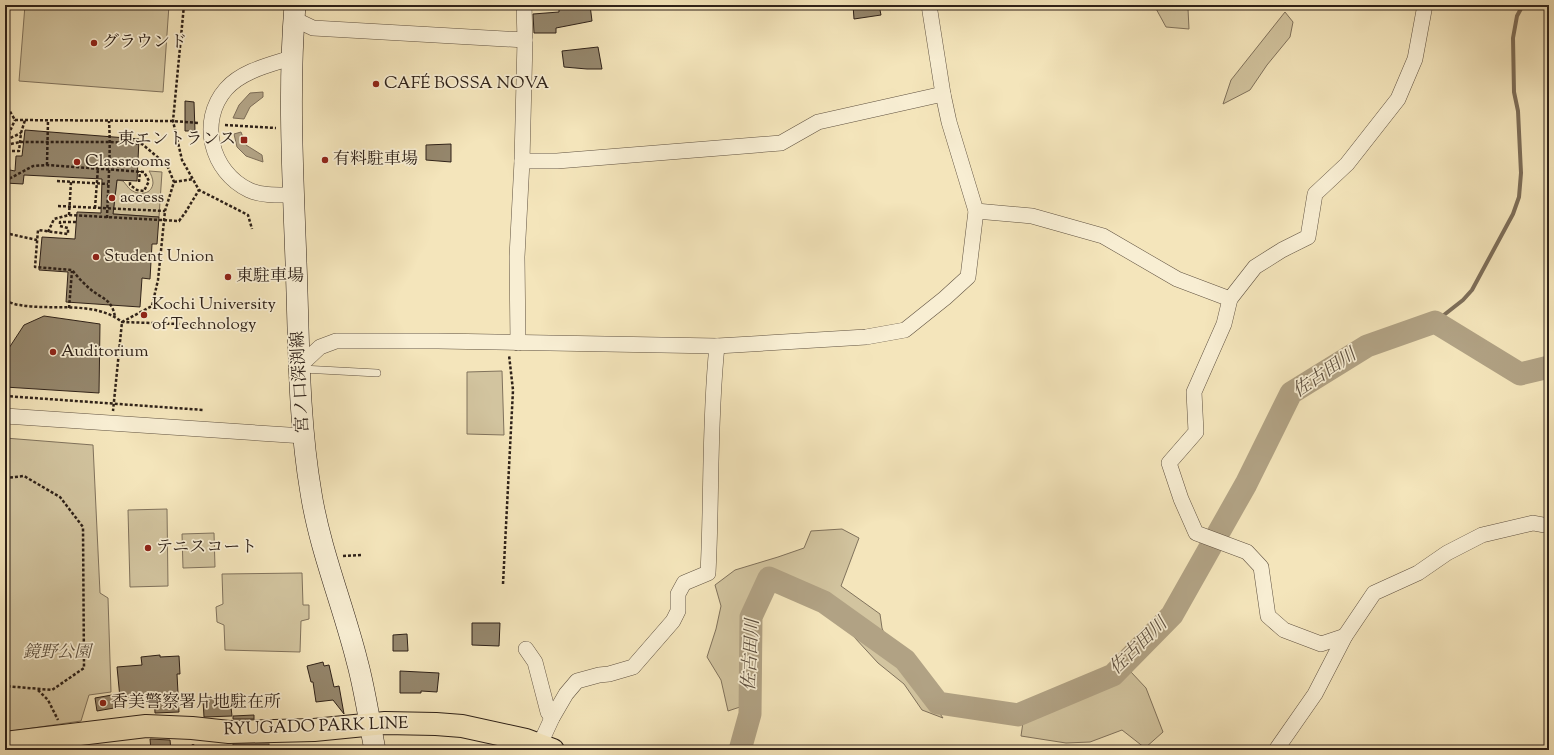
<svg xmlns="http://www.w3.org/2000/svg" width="1554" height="755" font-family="'Sorts Mill Goudy','Noto Serif JP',serif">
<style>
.green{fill:#d2c49f;stroke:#80725c}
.water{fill:#b1a284;stroke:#7d6e59}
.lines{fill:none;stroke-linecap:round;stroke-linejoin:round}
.stream{stroke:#7d6e59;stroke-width:4}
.river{stroke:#b1a284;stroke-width:23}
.building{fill:#95876d;stroke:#2e2118}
.lane-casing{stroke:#605241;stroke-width:8}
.street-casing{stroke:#605241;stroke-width:16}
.secondary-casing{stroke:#2e2118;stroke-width:22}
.primary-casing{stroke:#2e2118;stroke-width:24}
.path{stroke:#2e2118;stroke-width:2.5;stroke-dasharray:3 2;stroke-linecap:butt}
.lane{stroke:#f8eed3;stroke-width:7}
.street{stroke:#f8eed3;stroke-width:15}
.secondary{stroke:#f8eed3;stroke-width:21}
.primary{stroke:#f4e5bb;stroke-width:22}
.poi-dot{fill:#8f2418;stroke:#f8eed3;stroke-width:1.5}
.labels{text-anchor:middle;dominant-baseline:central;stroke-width:3.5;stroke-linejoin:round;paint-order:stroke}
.poi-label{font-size:17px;fill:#2e2118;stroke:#f8eed3;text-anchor:start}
.street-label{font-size:17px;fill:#2e2118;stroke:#f8eed3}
.park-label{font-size:17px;font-style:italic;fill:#5f5240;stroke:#f8eed3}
.water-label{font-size:18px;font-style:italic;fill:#5c4e3e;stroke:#f8eed3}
</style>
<rect width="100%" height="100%" fill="#f4e5bb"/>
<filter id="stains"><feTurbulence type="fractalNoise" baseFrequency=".005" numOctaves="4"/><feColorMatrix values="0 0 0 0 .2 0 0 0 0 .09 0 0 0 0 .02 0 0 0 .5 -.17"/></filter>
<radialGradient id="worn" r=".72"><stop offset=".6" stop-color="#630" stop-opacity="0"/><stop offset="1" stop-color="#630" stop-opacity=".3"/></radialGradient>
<g class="green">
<path d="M 25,5 L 169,5 L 163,92 L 19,81 Z"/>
<path d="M 1154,5 L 1184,5 L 1188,9 L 1189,29 L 1166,27 Z"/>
<path d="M 1285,12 L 1293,22 L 1290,37 L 1267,65 L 1250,90 L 1223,104 L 1231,80 Z"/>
<path d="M 149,171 L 162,172 L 159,217 L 113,214 L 117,180 L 123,181 C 126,184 128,188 131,190 C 140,196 152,194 153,183 C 153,179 151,174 149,171 Z"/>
<path d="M 502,371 L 504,435 L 467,434 L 467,372 Z"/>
<path d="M 5,438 L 93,445 L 100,593 L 108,598 L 111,692 L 89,695 L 81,721 L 5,732 Z"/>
<path d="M 167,509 L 168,586 L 130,587 L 128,510 Z"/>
<path d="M 842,529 L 859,538 L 841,586 L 880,614 L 882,628 L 890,649 L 904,669 L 926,694 L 943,718 L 922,710 L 904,684 L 878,663 L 855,638 L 841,619 L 812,599 L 787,586 L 765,585 L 754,606 L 746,640 L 744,675 L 749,694 L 740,707 L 728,711 L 721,680 L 707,657 L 716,629 L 721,606 L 715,585 L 735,570 L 778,557 L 804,548 L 811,531 Z"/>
<path d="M 214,533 L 215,567 L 183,568 L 182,534 Z"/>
<path d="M 302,573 L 303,605 L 309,605 L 309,619 L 301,621 L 300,652 L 225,650 L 224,625 L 217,622 L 216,607 L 223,604 L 222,574 Z"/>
<path d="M 1131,672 L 1146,688 L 1163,732 L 1145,748 L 1122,730 L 1090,742 L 1066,743 L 1021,736 L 1023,722 L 1044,705 L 1083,694 Z"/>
</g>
<g class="water">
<path d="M 263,92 L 263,97 L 250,107 L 244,119 L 233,118 L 239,105 L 250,93 Z"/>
<path d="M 241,132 L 246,145 L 262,155 L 263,162 L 246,156 L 237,147 L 234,134 Z"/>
</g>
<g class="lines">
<path class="stream" d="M 1435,322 L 1463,300 L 1472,290 L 1513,214 L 1519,197 L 1521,173 L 1518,111 L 1514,92 L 1513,38 L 1517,16 L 1523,5"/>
<path class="river" d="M 740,750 L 750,714 L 751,617 L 769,578 L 824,602 L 905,660 L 938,703 L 1018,715 L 1113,675 L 1172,615 L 1246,484 L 1291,393 L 1367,346 L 1435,322 L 1520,374 L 1549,367"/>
</g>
<g class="building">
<path d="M 574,5 L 590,5 L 592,21 L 556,28 L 556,33 L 534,33 L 533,14 L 559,12 L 559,8 Z"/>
<path d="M 853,5 L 879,5 L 881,15 L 854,19 Z"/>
<path d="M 598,47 L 602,69 L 587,69 L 564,67 L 562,51 Z"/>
<path d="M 185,101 L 194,102 L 195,131 L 185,131 Z"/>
<path d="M 25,130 L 139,139 L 137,181 L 117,180 L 113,214 L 159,217 L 157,244 L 152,244 L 150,279 L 142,278 L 140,307 L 66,302 L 68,272 L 39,270 L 42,237 L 75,239 L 77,212 L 101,213 L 102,179 L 24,175 L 23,184 L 5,183 L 5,169 L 15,171 L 16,156 L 22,156 Z"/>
<path d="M 451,144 L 451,162 L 426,160 L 426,145 Z"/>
<path d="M 44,316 L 100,324 L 99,393 L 5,387 L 5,357 L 9,348 L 24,325 Z"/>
<path d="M 472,623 L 500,623 L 499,646 L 472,645 Z"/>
<path d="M 407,634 L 408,651 L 393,651 L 393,635 Z"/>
<path d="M 160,655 L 160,657 L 179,656 L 180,674 L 177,674 L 179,712 L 155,713 L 154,693 L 131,695 L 131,697 L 120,698 L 117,667 L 142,665 L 141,657 Z"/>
<path d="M 323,662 L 324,666 L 329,665 L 334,687 L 339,686 L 344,714 L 333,700 L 316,702 L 313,682 L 311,682 L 307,666 Z"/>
<path d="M 400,671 L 439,673 L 437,692 L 421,691 L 421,693 L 400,693 Z"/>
<path d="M 112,695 L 114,708 L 97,711 L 95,698 Z"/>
<path d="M 230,698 L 232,716 L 204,717 L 203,700 Z"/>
<path d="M 254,715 L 254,719 L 233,719 L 233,716 Z"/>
<path d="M 150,739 L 170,740 L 171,750 L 151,750 Z"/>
<rect x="233" y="744" width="36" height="6"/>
</g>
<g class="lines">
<defs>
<path id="lane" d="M 302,369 L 377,373"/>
<g id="street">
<path d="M 294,19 L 313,28 L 525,40"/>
<path d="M 291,58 C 269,65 242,71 226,89 C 198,121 211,172 249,190 C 262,196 279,195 294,195"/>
<path d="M 522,161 L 557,161 L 781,143 L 818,122 L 943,94"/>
<path d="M 976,211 L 1032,216 L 1103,236 L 1177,279 L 1230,299"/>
<path d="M 518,343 L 517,257 L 522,161 L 525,40 L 524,5"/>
<path d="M 300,369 L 305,361 L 320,347 L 336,341 L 438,341 L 717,346 L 866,337 L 905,330 L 945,298 L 968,277 L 976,211 L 949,122 L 943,94 L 929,5"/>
<path d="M 5,416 L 304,436"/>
<path d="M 1345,636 L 1321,644 L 1284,630 L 1268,616 L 1261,567 L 1247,552 L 1196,533 L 1181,499 L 1169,463 L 1196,432 L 1194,392 L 1224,324 L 1230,299 L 1255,267 L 1282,250 L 1308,237 L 1315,194 L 1347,164 L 1398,99 L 1415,59 L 1425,5"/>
<path d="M 526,649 L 535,662 L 548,712 L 552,718"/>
<path d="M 540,744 L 552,718 L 566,694 L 577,681 L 599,675 L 609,674 L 633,667 L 673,621 L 678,611 L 678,594 L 684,583 L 708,573 C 712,498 709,422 717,346"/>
<path d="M 1276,750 L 1315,694 L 1345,636 L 1374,593 L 1418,573 L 1447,553 L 1482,535 L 1533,523 L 1549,526"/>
</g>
<path id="secondary" d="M 295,5 C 288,91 293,177 296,262 C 299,339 298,417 311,493 C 320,550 343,605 357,661 C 365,690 369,720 375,750"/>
<path id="primary" d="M 5,743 L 146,726 L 192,728 L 229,732 L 314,730 L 385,723 L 436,724 L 462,726 L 526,740 L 553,750"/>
</defs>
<use href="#lane" class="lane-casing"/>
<use href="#street" class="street-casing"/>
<use href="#secondary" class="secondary-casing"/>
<use href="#primary" class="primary-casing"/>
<g class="path">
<path d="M 184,5 L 173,121 L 182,160 L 199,190 L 248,215 L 252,229"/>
<path d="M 5,103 L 15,120"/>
<path d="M 15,120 L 173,121 L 198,123"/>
<path d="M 225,125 L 276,128"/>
<path d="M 6,140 L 21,133"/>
<path d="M 6,145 L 20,142 L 111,142 L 142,144 L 167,165 L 174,182 L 165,211 L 158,280 L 152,306 L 122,322 L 113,411"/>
<path d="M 7,151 L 19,151 L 21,133 L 25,120"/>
<path d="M 47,165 L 48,120"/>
<path d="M 9,169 L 6,140 L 15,120"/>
<path d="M 5,181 L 33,166 L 47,165 L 144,172 L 149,181 L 144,191 L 137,190 L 130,185 L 130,181"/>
<path d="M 57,181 L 108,184"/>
<path d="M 139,182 L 140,171"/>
<path d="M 174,182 L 193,179"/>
<path d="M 5,184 C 9,205 8,227 5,248"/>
<path d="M 58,206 L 165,211"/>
<path d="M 95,208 L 98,168"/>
<path d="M 69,215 L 71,182"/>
<path d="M 107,218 C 108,185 111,153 109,121"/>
<path d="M 76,222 L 60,222 L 60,226 L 68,228 L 68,234 L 38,230 L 35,267 L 72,270 C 77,276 83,283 89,288 C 101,299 112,298 115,317"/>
<path d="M 48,232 L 54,219 L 69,215 L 179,221 L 185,213 L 199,190"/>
<path d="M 5,233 L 37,240"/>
<path d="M 5,301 C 10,302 15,305 20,305 C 53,311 94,300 122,322 L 209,325"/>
<path d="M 69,308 L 72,271"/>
<path d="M 5,396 L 204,410"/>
<path d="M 5,478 L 24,476 L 60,497 L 83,527 L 84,668 L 52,690 L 5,686"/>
<path d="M 343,556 L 362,555"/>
<path d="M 503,584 L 513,390 L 509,355"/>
<path d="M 38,690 L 48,700 L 58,720"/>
<path d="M 193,744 L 193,750"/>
</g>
<use href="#lane" class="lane"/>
<use href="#street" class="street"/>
<use href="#secondary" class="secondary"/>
<use href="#primary" class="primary"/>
</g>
<g class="poi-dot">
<circle cx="94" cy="43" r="4"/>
<circle cx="376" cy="84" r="4"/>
<rect x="240" y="136" width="8" height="8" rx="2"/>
<circle cx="325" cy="160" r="4"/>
<circle cx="77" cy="162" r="4"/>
<circle cx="112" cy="198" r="4"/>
<circle cx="96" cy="257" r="4"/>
<circle cx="228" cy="277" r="4"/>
<circle cx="144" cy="315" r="4"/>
<circle cx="53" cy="352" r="4"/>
<circle cx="148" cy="548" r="4"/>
<circle cx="103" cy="703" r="4"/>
</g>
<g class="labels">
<g class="poi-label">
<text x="102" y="43">グラウンド</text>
<text x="384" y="84">CAFÉ BOSSA NOVA</text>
<text x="236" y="140" text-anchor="end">東エントランス</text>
<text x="333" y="160">有料駐車場</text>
<text x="85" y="162">Classrooms</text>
<text x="120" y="198">access</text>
<text x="104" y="257">Student Union</text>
<text x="236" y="277">東駐車場</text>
<text x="152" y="305">Kochi University<tspan x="152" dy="20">of Technology</tspan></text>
<text x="61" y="352">Auditorium</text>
<text x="156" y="548">テニスコート</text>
<text x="111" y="703">香美警察署片地駐在所</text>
</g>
<g class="street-label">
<text transform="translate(301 382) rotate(-93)">宮ノ口深渕線</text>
<text transform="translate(316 727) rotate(-2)">RYUGADO PARK LINE</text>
</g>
<g class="park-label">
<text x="57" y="653">鏡野公園</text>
</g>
<g class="water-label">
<text transform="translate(1325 374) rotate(-34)">佐古田川</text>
<text transform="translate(1139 647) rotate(-44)">佐古田川</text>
<text transform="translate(752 655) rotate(-87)">佐古田川</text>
</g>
</g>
<rect width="1554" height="755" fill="none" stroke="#f4e5bb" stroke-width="20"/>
<rect x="6" y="6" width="1542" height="743" fill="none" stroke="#2e2118" stroke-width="2"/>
<rect x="10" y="10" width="1534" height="735" fill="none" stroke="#2e2118"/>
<rect width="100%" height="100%" filter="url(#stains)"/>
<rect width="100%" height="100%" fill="url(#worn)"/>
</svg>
